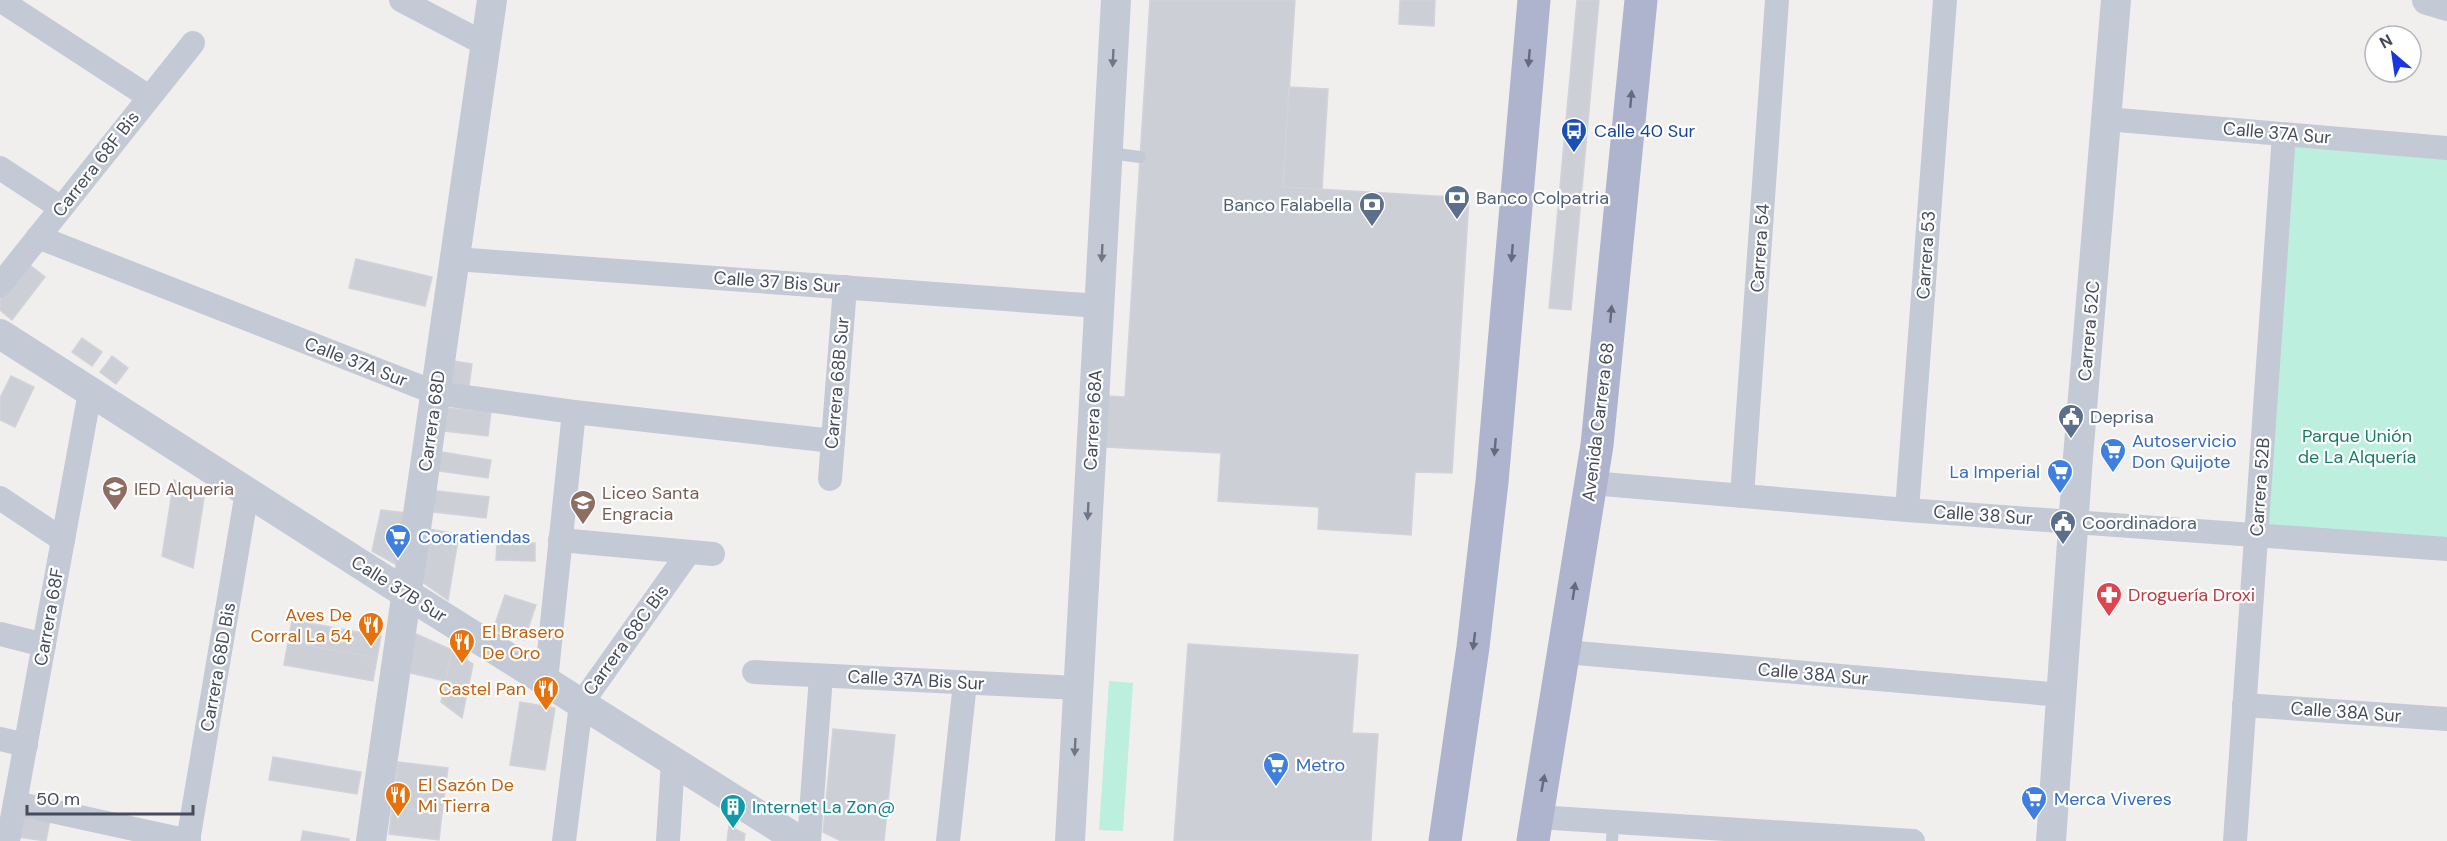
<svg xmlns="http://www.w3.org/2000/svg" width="2447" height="841" font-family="'DM Sans',sans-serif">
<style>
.green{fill:#bcefde}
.building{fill:#cdcfd6;stroke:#d2d2da;stroke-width:1.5}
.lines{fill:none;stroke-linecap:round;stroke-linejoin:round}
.service{stroke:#c4c9d6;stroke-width:12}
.minor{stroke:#c4c9d6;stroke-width:24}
.tertiary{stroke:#c4c9d6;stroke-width:30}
.primary{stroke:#aeb4cd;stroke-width:33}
.oneway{fill:#727787}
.oneway2{fill:#656a7e}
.labels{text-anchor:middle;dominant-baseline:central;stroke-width:4.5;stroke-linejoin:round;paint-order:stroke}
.transit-label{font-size:18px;fill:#164399;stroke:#fff;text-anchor:start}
.street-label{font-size:18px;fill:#464b5c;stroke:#fff}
.service-label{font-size:18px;fill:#4e5e75;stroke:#fff;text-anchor:start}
.park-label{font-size:18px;fill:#177d67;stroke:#fff}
.shop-label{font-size:18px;fill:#366cbe;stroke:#fff;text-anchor:start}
.education-label{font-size:18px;fill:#785e54;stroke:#fff;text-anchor:start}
.health-label{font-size:18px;fill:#be3a42;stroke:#fff;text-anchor:start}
.food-label{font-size:18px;fill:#c56008;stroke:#fff;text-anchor:end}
.culture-label{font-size:18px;fill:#0d838f;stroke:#fff;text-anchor:start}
</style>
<rect width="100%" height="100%" fill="#f1efee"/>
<g class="green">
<path d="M 2287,138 L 2447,151 L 2447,544 L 2262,529 Z"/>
<path d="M 1109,681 L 1133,683 L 1123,831 L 1099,830 Z"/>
</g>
<g class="building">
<path d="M 1150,0 L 1295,0 L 1283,187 L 1469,198 L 1452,473 L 1415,472 L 1411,535 L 1318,529 L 1319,507 L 1218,501 L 1221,453 L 1105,447 L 1108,396 L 1125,397 Z"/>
<path d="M 1400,0 L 1435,0 L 1434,26 L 1399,24 Z"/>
<path d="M 1577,0 L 1599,0 L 1571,310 L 1549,308 Z"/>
<path d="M 1289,87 L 1328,89 L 1322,189 L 1283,187 Z"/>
<path d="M 22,259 L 45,277 L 12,320 L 0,310 L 0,288 Z"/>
<path d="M 356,259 L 432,277 L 425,306 L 349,288 Z"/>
<path d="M 82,338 L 102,352 L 92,366 L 72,352 Z"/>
<path d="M 112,356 L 128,368 L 116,384 L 100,372 Z"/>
<path d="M 453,361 L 472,364 L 469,386 L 449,383 Z"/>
<path d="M 11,376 L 34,387 L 15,427 L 0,420 L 0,398 Z"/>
<path d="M 446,408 L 491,412 L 488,436 L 444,431 Z"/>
<path d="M 436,451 L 491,460 L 488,478 L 433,470 Z"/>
<path d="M 174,480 L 204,498 L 193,568 L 162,556 Z"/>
<path d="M 428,490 L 489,497 L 486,518 L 425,511 Z"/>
<path d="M 381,510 L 415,514 L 397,565 L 372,551 Z"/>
<path d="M 422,528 L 459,534 L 448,600 L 415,577 Z"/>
<path d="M 497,543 L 535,543 L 535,561 L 496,560 Z"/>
<path d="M 505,595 L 536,605 L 524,640 L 493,630 Z"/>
<path d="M 292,620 L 381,636 L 377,658 L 288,642 Z"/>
<path d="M 416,634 L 452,650 L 445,681 L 402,671 L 407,641 Z"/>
<path d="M 288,642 L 377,658 L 373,681 L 284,665 Z"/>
<path d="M 1188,644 L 1358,655 L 1352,733 L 1378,734 L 1371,841 L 1174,841 Z"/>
<path d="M 452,650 L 473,664 L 462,718 L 441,702 Z"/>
<path d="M 520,702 L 555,708 L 545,770 L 510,765 Z"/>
<path d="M 833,729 L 895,735 L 884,841 L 841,841 L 823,832 Z"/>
<path d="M 273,757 L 361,772 L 357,794 L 269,780 Z"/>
<path d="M 398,762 L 448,768 L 442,813 L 392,807 Z"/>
<path d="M 392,807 L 442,813 L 439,840 L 389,834 Z"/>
<path d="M 22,815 L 50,820 L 46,841 L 18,837 Z"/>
<path d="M 729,826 L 745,834 L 744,841 L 727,841 Z"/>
<path d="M 303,831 L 349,839 L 349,841 L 301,841 Z"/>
</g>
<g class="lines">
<g class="service">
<path d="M 1109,153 L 1140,157"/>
<path d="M 1612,841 L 1613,822"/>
</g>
<g class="minor">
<path d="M 0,0 L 149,97"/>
<path d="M 401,0 L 485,44"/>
<path d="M 2106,119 L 2447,148"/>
<path d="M 0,168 L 61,208"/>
<path d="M 38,237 L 436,393 L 574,412 L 833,441"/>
<path d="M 455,259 L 1099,306"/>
<path d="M 0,285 L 193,43"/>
<path d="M 830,479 L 845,287"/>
<path d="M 1591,483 L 1907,510 L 2447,549"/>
<path d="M 1742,496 L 1777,0"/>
<path d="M 0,498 L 63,540"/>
<path d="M 1907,510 L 1945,0"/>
<path d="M 560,540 L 713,554"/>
<path d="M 0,634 L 44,645"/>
<path d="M 1565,652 L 2062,695"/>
<path d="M 754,672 L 1078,688"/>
<path d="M 546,681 L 574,412"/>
<path d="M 2244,705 L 2447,719"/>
<path d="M 0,739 L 26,745"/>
<path d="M 15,803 L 189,841"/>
<path d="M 1537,817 L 1913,841"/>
<path d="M 8,841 L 90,392"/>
<path d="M 188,841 L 247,492"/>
<path d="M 564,841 L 581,704 L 689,552"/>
<path d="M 668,841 L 673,761"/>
<path d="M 809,841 L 821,676"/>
<path d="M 948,841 L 965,683"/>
<path d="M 2235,841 L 2284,134"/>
</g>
<g class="tertiary">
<path d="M 2427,0 L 2447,6"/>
<path d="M 0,334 L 407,594 L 800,841"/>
<path d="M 371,841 L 492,0"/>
<path d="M 1070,841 L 1116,0"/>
<path d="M 2051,841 L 2078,457 L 2116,0"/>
</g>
<g class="primary">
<path d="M 1445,841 L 1473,647 L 1492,482 L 1534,0"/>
<path d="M 1533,841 L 1597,445 L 1641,0"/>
</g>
</g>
<defs><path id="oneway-solid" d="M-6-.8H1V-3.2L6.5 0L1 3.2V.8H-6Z" transform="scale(1.5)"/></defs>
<g class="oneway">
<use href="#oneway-solid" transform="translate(1113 58) rotate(93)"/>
<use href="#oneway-solid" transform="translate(1102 253) rotate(93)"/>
<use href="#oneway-solid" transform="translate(1088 511) rotate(93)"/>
<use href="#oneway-solid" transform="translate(1075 747) rotate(93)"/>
</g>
<g class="oneway2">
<use href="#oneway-solid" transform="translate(1529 58) rotate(95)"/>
<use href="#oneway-solid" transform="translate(1631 99) rotate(-85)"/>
<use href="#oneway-solid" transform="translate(1512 253) rotate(95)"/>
<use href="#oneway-solid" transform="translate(1611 314) rotate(-85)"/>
<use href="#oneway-solid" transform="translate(1495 447) rotate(95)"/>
<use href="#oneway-solid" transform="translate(1574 591) rotate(-81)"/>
<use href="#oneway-solid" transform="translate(1474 641) rotate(97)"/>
<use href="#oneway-solid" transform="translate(1543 783) rotate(-80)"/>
</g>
<defs>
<symbol id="bus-pin" viewBox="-11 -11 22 30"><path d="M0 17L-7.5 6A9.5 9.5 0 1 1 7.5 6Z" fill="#1a4fb4" stroke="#fff"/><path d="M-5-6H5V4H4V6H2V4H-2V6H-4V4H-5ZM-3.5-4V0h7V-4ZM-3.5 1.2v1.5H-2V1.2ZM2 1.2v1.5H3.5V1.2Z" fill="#fff"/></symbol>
<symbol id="bank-pin" viewBox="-11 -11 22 30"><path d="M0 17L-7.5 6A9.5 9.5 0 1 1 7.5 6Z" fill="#5c6f8a" stroke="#fff"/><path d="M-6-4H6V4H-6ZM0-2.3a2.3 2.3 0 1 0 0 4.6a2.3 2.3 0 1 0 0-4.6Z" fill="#fff"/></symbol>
<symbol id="civic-pin" viewBox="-11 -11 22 30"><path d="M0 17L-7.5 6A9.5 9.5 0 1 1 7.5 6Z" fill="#5c6f8a" stroke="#fff"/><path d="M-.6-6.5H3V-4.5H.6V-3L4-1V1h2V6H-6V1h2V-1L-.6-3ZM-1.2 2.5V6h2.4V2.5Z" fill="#fff"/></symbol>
<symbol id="supermarket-pin" viewBox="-11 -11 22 30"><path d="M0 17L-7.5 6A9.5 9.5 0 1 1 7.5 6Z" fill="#3f7fe0" stroke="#fff"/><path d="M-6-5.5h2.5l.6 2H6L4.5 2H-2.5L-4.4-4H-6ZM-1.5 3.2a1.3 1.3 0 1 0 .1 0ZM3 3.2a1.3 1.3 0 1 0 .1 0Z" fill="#fff"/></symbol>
<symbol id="school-pin" viewBox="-11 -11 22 30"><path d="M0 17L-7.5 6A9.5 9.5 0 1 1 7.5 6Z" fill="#8d6e63" stroke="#fff"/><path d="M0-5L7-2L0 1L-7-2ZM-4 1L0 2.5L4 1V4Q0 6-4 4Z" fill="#fff"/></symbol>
<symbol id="pharmacy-pin" viewBox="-11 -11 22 30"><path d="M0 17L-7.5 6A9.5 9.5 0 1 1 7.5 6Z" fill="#e0444e" stroke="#fff"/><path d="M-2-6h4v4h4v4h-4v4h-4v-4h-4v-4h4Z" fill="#fff"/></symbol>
<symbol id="restaurant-pin" viewBox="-11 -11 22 30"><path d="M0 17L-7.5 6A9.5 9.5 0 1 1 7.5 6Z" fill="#e8710a" stroke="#fff"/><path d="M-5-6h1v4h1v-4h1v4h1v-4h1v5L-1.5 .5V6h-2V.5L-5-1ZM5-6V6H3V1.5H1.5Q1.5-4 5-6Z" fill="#fff"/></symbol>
<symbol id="building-pin" viewBox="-11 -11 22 30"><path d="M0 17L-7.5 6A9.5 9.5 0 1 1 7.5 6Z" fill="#0f9aa8" stroke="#fff"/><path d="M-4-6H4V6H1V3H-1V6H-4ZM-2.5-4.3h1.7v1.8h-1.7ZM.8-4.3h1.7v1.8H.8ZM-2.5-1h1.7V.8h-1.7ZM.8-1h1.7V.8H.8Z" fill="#fff"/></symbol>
</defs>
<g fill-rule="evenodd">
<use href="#bus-pin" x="1559" y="116" width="30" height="40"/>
<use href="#bank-pin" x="1442" y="183" width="30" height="40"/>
<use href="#bank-pin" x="1357" y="190" width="30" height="40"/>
<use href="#civic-pin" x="2056" y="402" width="30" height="40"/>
<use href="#supermarket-pin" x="2098" y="436" width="30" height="40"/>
<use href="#supermarket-pin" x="2045" y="457" width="30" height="40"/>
<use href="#school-pin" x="100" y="474" width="30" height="40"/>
<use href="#school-pin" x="568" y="488" width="30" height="40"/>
<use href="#civic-pin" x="2048" y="508" width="30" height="40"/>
<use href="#supermarket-pin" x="383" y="522" width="30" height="40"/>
<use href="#pharmacy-pin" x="2094" y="580" width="30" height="40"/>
<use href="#restaurant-pin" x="356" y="610" width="30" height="40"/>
<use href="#restaurant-pin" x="447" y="627" width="30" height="40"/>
<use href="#restaurant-pin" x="531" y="674" width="30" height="40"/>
<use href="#supermarket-pin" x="1261" y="750" width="30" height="40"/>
<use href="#restaurant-pin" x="383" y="780" width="30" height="40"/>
<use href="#supermarket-pin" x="2019" y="784" width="30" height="40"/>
<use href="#building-pin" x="718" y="792" width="30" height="40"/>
</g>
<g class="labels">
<g class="transit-label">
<text x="1594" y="131">Calle 40 Sur</text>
</g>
<g class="street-label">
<text transform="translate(2277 133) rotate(5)">Calle 37A Sur</text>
<text transform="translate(96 164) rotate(-52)">Carrera 68F Bis</text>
<text transform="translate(1760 248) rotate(-86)">Carrera 54</text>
<text transform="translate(1926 255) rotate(-86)">Carrera 53</text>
<text transform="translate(777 282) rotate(4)">Calle 37 Bis Sur</text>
<text transform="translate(2089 331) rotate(-85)">Carrera 52C</text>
<text transform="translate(356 362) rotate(21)">Calle 37A Sur</text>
<text transform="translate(837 383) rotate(-85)">Carrera 68B Sur</text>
<text transform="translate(1093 420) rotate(-87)">Carrera 68A</text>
<text transform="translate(432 421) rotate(-82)">Carrera 68D</text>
<text transform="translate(1598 422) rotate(-83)">Avenida Carrera 68</text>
<text transform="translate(2260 487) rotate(-86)">Carrera 52B</text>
<text transform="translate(1983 515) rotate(4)">Calle 38 Sur</text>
<text transform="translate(399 589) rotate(32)">Calle 37B Sur</text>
<text transform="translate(49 617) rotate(-80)">Carrera 68F</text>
<text transform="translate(626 640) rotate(-54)">Carrera 68C Bis</text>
<text transform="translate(218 667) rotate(-80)">Carrera 68D Bis</text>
<text transform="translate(1813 674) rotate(5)">Calle 38A Sur</text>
<text transform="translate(916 680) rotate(3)">Calle 37A Bis Sur</text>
<text transform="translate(2346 712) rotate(4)">Calle 38A Sur</text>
</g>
<g class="service-label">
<text x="1476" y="198">Banco Colpatria</text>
<text x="1352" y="205" text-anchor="end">Banco Falabella</text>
<text x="2090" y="417">Deprisa</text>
<text x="2082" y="523">Coordinadora</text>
</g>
<g class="park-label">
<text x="2357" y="436">Parque Unión<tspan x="2357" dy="21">de La Alquería</tspan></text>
</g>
<g class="shop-label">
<text x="2132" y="441">Autoservicio<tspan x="2132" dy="21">Don Quijote</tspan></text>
<text x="2040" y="472" text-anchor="end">La Imperial</text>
<text x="418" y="537">Cooratiendas</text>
<text x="1296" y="765">Metro</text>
<text x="2054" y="799">Merca Viveres</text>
</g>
<g class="education-label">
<text x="134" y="489">IED Alqueria</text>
<text x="602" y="493">Liceo Santa<tspan x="602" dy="21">Engracia</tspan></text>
</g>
<g class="health-label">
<text x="2128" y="595">Droguería Droxi</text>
</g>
<g class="food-label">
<text x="352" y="615">Aves De<tspan x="352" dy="21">Corral La 54</tspan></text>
<text x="482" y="632" text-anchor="start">El Brasero<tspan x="482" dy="21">De Oro</tspan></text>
<text x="526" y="689">Castel Pan</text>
<text x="418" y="785" text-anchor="start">El Sazón De<tspan x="418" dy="21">Mi Tierra</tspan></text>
</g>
<g class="culture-label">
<text x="752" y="807">Internet La Zon@</text>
</g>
</g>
<g transform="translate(2393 54) rotate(331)"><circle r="28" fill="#ffffff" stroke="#b5b7be" stroke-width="1.5"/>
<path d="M0-4.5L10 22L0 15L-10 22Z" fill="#1936e0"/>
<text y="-9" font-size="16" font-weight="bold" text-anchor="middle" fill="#464b5c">N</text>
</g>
<path d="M27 805v9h166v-9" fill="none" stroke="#464b5c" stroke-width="3"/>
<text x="36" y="805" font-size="18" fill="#464b5c" stroke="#ffffff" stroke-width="4.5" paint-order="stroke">50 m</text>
</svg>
